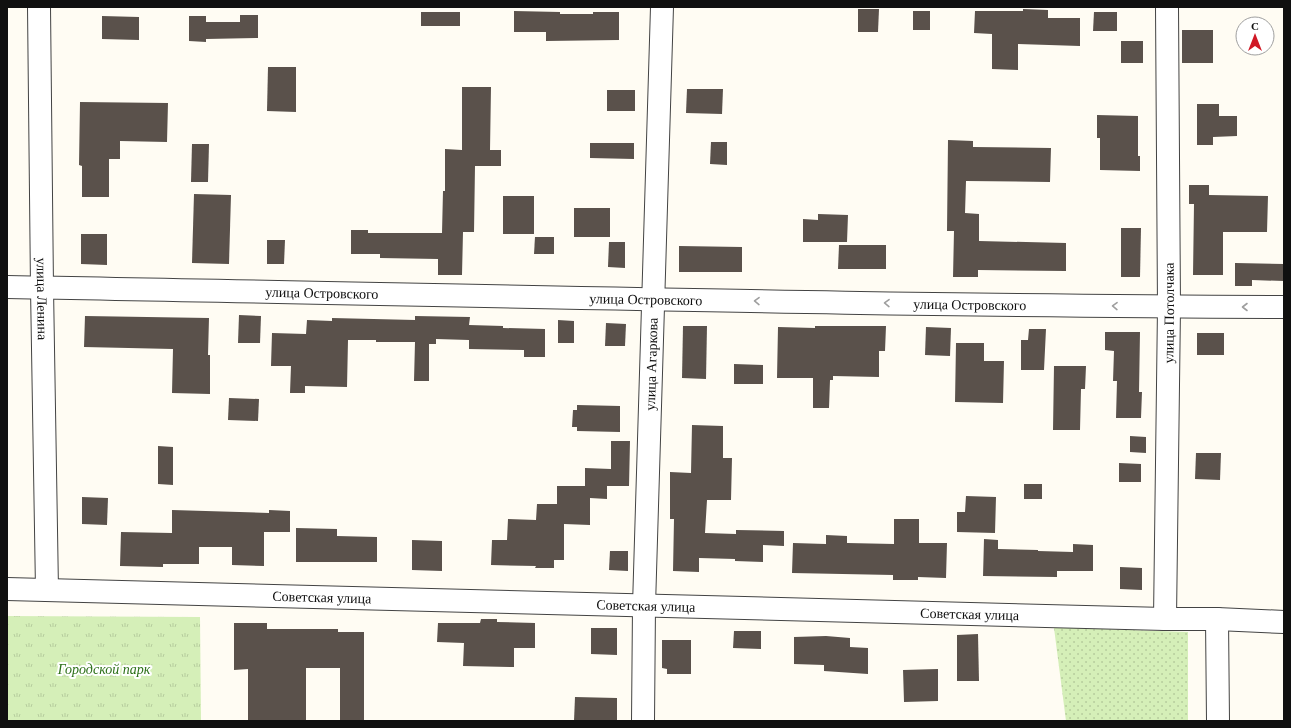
<svg xmlns="http://www.w3.org/2000/svg" width="1291" height="728" font-family="'Times New Roman',serif">
<style>
.grass{fill:url(#grass-dots)}
.park{fill:url(#park-tufts)}
.building{fill:#5a514b}
.lines{fill:none;stroke-linecap:round;stroke-linejoin:round}
.minor-casing{stroke:#434343;stroke-width:24}
.minor{stroke:#fff;stroke-width:22}
.oneway{stroke:#9f9f9f}
.labels{text-anchor:middle;dominant-baseline:central;stroke-width:4;stroke-linejoin:round;paint-order:stroke}
.street-label{font-size:14px;fill:#101010;stroke:#fff}
.park-label{font-size:14px;font-style:italic;fill:#2c7018;stroke:#fff}
</style>
<defs>
<pattern id="grass-dots" width="8" height="8" patternUnits="userSpaceOnUse"><rect width="8" height="8" fill="#d5efb8"/><path d="M2 2h.1M6 6h.1" fill="none" stroke="#b6cc9d" stroke-width="1.8" stroke-linecap="round"/></pattern>
<pattern id="park-tufts" width="24" height="20" patternUnits="userSpaceOnUse"><rect width="24" height="20" fill="#d5efb8"/><path d="M3 7l-1-3M5 7V3M7 7l1-3M15 17l-1-3M17 17v-4M19 17l1-3" fill="none" stroke="#b6cc9d"/></pattern>
</defs>
<rect width="100%" height="100%" fill="#fffcf3"/>
<path class="grass" d="M 1046,627 L 1188,632 L 1188,721 L 1066,721 L 1054,628 Z"/>
<path class="park" d="M 7,616 L 200,617 L 201,721 L 7,721 Z"/>
<g class="building">
<path d="M 858,9 L 879,9 L 878,32 L 858,32 Z"/>
<path d="M 1023,9 L 1048,10 L 1048,18 L 1080,18 L 1080,46 L 1018,44 L 1018,70 L 992,69 L 992,34 L 974,33 L 975,11 L 1023,11 Z"/>
<path d="M 514,11 L 560,12 L 560,14 L 593,14 L 593,12 L 619,12 L 619,40 L 546,41 L 546,32 L 514,32 Z"/>
<rect x="913" y="11" width="17" height="19"/>
<rect x="421" y="12" width="39" height="14"/>
<path d="M 1094,12 L 1117,12 L 1117,31 L 1093,31 Z"/>
<path d="M 240,15 L 258,15 L 258,38 L 206,39 L 206,42 L 189,41 L 189,16 L 206,16 L 206,22 L 240,22 Z"/>
<path d="M 102,16 L 139,17 L 139,40 L 102,39 Z"/>
<rect x="1182" y="30" width="31" height="33"/>
<rect x="1121" y="41" width="22" height="22"/>
<path d="M 268,67 L 296,67 L 296,112 L 267,111 Z"/>
<path d="M 462,87 L 491,87 L 490,150 L 501,150 L 501,166 L 475,166 L 474,232 L 463,232 L 462,275 L 438,275 L 438,259 L 380,258 L 380,254 L 351,254 L 351,230 L 368,230 L 368,233 L 442,233 L 443,191 L 445,191 L 445,149 L 462,150 Z"/>
<path d="M 687,89 L 723,89 L 722,114 L 686,113 Z"/>
<rect x="607" y="90" width="28" height="21"/>
<path d="M 80,102 L 168,103 L 167,142 L 120,141 L 120,159 L 109,159 L 109,197 L 82,197 L 82,166 L 79,165 Z"/>
<path d="M 1197,104 L 1219,104 L 1219,116 L 1237,116 L 1237,136 L 1213,137 L 1213,145 L 1197,145 Z"/>
<path d="M 1097,115 L 1138,116 L 1138,156 L 1140,156 L 1140,171 L 1100,170 L 1100,138 L 1097,138 Z"/>
<path d="M 948,140 L 973,141 L 973,147 L 1051,148 L 1050,182 L 966,181 L 965,213 L 979,214 L 979,241 L 1066,243 L 1066,271 L 978,270 L 978,277 L 953,277 L 954,231 L 947,231 Z"/>
<path d="M 711,142 L 727,142 L 727,165 L 710,164 Z"/>
<path d="M 590,143 L 634,143 L 634,159 L 590,158 Z"/>
<path d="M 192,144 L 209,144 L 208,182 L 191,182 Z"/>
<path d="M 1189,185 L 1209,185 L 1209,195 L 1268,196 L 1267,232 L 1223,232 L 1223,275 L 1193,275 L 1194,204 L 1189,204 Z"/>
<path d="M 194,194 L 231,195 L 229,264 L 192,263 Z"/>
<rect x="503" y="196" width="31" height="38"/>
<rect x="574" y="208" width="36" height="29"/>
<path d="M 818,214 L 848,215 L 847,242 L 803,242 L 803,219 L 818,220 Z"/>
<path d="M 1121,228 L 1141,228 L 1140,277 L 1121,277 Z"/>
<path d="M 81,234 L 107,234 L 107,265 L 81,264 Z"/>
<path d="M 535,237 L 554,237 L 554,254 L 534,254 Z"/>
<path d="M 267,240 L 285,240 L 284,264 L 267,264 Z"/>
<path d="M 609,242 L 625,242 L 625,268 L 608,267 Z"/>
<path d="M 839,245 L 886,245 L 886,269 L 838,269 Z"/>
<path d="M 679,246 L 742,247 L 742,272 L 679,272 Z"/>
<path d="M 1235,263 L 1284,264 L 1284,281 L 1252,280 L 1252,286 L 1235,286 Z"/>
<path d="M 239,315 L 261,316 L 260,343 L 238,343 Z"/>
<path d="M 85,316 L 209,318 L 208,355 L 210,355 L 210,394 L 172,393 L 173,349 L 84,347 Z"/>
<path d="M 415,316 L 470,317 L 469,325 L 503,326 L 503,328 L 545,329 L 545,357 L 524,357 L 524,350 L 469,349 L 469,340 L 436,339 L 436,344 L 429,344 L 429,381 L 414,381 L 415,342 L 376,342 L 376,340 L 348,340 L 347,387 L 305,386 L 305,393 L 290,393 L 291,366 L 271,366 L 272,333 L 306,334 L 307,320 L 332,321 L 332,318 L 415,320 Z"/>
<path d="M 558,320 L 574,321 L 574,343 L 558,343 Z"/>
<path d="M 606,323 L 626,324 L 625,346 L 605,346 Z"/>
<path d="M 683,326 L 707,326 L 706,379 L 682,378 Z"/>
<path d="M 815,326 L 886,326 L 885,351 L 879,351 L 879,377 L 833,376 L 833,380 L 830,380 L 829,408 L 813,408 L 813,378 L 777,378 L 778,327 L 815,328 Z"/>
<path d="M 926,327 L 951,328 L 950,356 L 925,355 Z"/>
<path d="M 1029,329 L 1046,329 L 1044,370 L 1021,370 L 1021,340 L 1028,340 Z"/>
<path d="M 1105,332 L 1140,332 L 1139,392 L 1142,392 L 1141,418 L 1116,418 L 1117,381 L 1113,381 L 1114,351 L 1105,350 Z"/>
<rect x="1197" y="333" width="27" height="22"/>
<path d="M 956,343 L 984,343 L 984,361 L 1004,361 L 1003,403 L 955,402 Z"/>
<path d="M 734,364 L 763,365 L 763,384 L 734,384 Z"/>
<path d="M 1054,366 L 1086,366 L 1085,389 L 1081,389 L 1080,430 L 1053,430 Z"/>
<path d="M 229,398 L 259,399 L 258,421 L 228,420 Z"/>
<path d="M 577,405 L 620,406 L 620,432 L 577,431 L 577,427 L 572,427 L 573,410 L 577,410 Z"/>
<path d="M 692,425 L 723,426 L 723,458 L 732,458 L 731,500 L 707,500 L 705,533 L 736,534 L 736,530 L 784,531 L 784,546 L 763,545 L 763,562 L 735,561 L 735,559 L 699,558 L 699,572 L 673,571 L 674,519 L 670,519 L 670,472 L 691,473 Z"/>
<path d="M 1130,436 L 1146,437 L 1146,453 L 1130,452 Z"/>
<path d="M 611,441 L 630,441 L 629,486 L 607,486 L 607,499 L 590,498 L 590,525 L 564,524 L 564,560 L 554,560 L 554,568 L 535,568 L 536,566 L 491,565 L 492,540 L 507,540 L 508,519 L 536,520 L 537,504 L 557,504 L 557,486 L 585,486 L 585,468 L 611,469 Z"/>
<path d="M 158,446 L 173,447 L 173,485 L 158,484 Z"/>
<path d="M 1196,453 L 1221,453 L 1220,480 L 1195,479 Z"/>
<path d="M 1119,463 L 1141,464 L 1141,482 L 1119,482 Z"/>
<rect x="1024" y="484" width="18" height="15"/>
<path d="M 966,496 L 996,497 L 995,533 L 957,532 L 957,512 L 965,512 Z"/>
<path d="M 82,497 L 108,498 L 107,525 L 82,524 Z"/>
<path d="M 172,510 L 269,513 L 269,510 L 290,511 L 290,532 L 264,532 L 264,566 L 232,565 L 232,547 L 199,547 L 199,564 L 163,564 L 163,567 L 120,566 L 121,532 L 172,533 Z"/>
<path d="M 894,519 L 919,519 L 919,543 L 947,543 L 946,578 L 918,577 L 918,580 L 893,580 L 893,575 L 792,573 L 793,543 L 826,544 L 826,535 L 847,536 L 847,543 L 894,544 Z"/>
<path d="M 296,528 L 337,529 L 337,536 L 377,537 L 377,562 L 296,562 Z"/>
<path d="M 984,539 L 998,540 L 998,549 L 1038,550 L 1038,551 L 1073,552 L 1073,544 L 1093,545 L 1093,571 L 1057,571 L 1057,577 L 983,576 Z"/>
<path d="M 412,540 L 442,541 L 442,571 L 412,570 Z"/>
<path d="M 610,551 L 628,551 L 628,571 L 609,570 Z"/>
<path d="M 1120,567 L 1142,568 L 1142,590 L 1120,589 Z"/>
<path d="M 481,619 L 497,619 L 497,622 L 535,623 L 535,648 L 514,648 L 514,667 L 463,666 L 464,643 L 437,642 L 438,623 L 480,623 Z"/>
<path d="M 234,623 L 267,623 L 267,629 L 338,629 L 338,632 L 364,632 L 364,721 L 340,721 L 340,668 L 306,668 L 306,721 L 248,721 L 248,669 L 234,670 Z"/>
<path d="M 591,628 L 617,628 L 617,655 L 591,654 Z"/>
<path d="M 734,631 L 761,631 L 761,649 L 733,648 Z"/>
<path d="M 978,634 L 979,681 L 957,681 L 957,635 Z"/>
<path d="M 826,636 L 850,638 L 850,647 L 868,648 L 868,674 L 824,671 L 824,665 L 794,664 L 794,637 Z"/>
<path d="M 662,640 L 691,640 L 691,674 L 667,674 L 667,669 L 662,668 Z"/>
<path d="M 938,669 L 938,701 L 904,702 L 903,670 Z"/>
<path d="M 575,697 L 617,698 L 617,721 L 574,721 Z"/>
</g>
<g class="lines">
<defs>
<g id="minor">
<path id="s1" d="M 39,7 L 42,288 L 47,590"/>
<path id="s2" d="M 7,287 C 433,294 858,306 1284,307"/>
<path id="s3" d="M 7,589 L 1165,619 L 1217,619 L 1284,622"/>
<path id="s4" d="M 1165,619 L 1169,307 L 1167,7"/>
<path d="M 1217,619 L 1218,721"/>
<path id="s5" d="M 643,721 L 644,606 L 662,7"/>
</g>
</defs>
<use href="#minor" class="minor-casing"/>
<use href="#minor" class="minor"/>
</g>
<defs><path id="oneway-chevron" d="M-2-3.5L2.5 0L-2 3.5" fill="none" stroke-width="1.6" stroke-linecap="round" stroke-linejoin="round"/></defs>
<g class="oneway">
<use href="#oneway-chevron" transform="translate(757 301) rotate(-179)"/>
<use href="#oneway-chevron" transform="translate(887 303) rotate(-179)"/>
<use href="#oneway-chevron" transform="translate(1115 306) rotate(-179)"/>
<use href="#oneway-chevron" transform="translate(1245 307) rotate(-180)"/>
</g>
<g class="labels">
<g class="street-label">
<text stroke="none"><textPath href="#s2" startOffset="315">улица Островского</textPath></text>
<text stroke="none"><textPath href="#s1" startOffset="292">улица Ленина</textPath></text>
<text stroke="none"><textPath href="#s2" startOffset="639">улица Островского</textPath></text>
<text stroke="none"><textPath href="#s2" startOffset="963">улица Островского</textPath></text>
<text stroke="none"><textPath href="#s4" startOffset="306">улица Потолчака</textPath></text>
<text stroke="none"><textPath href="#s5" startOffset="357">улица Агаркова</textPath></text>
<text stroke="none"><textPath href="#s3" startOffset="315">Советская улица</textPath></text>
<text stroke="none"><textPath href="#s3" startOffset="639">Советская улица</textPath></text>
<text stroke="none"><textPath href="#s3" startOffset="963">Советская улица</textPath></text>
</g>
<g class="park-label">
<text x="104" y="669">Городской парк</text>
</g>
</g>
<rect width="1291" height="728" fill="none" stroke="#101010" stroke-width="16"/>
<g transform="translate(1255 36)"><circle r="19" fill="#ffffff" stroke="#9f9f9f"/>
<path d="M0-3L7 15L0 10L-7 15Z" fill="#d01825"/>
<text y="-6" font-size="11" font-weight="bold" text-anchor="middle" fill="#101010">С</text>
</g>
</svg>
